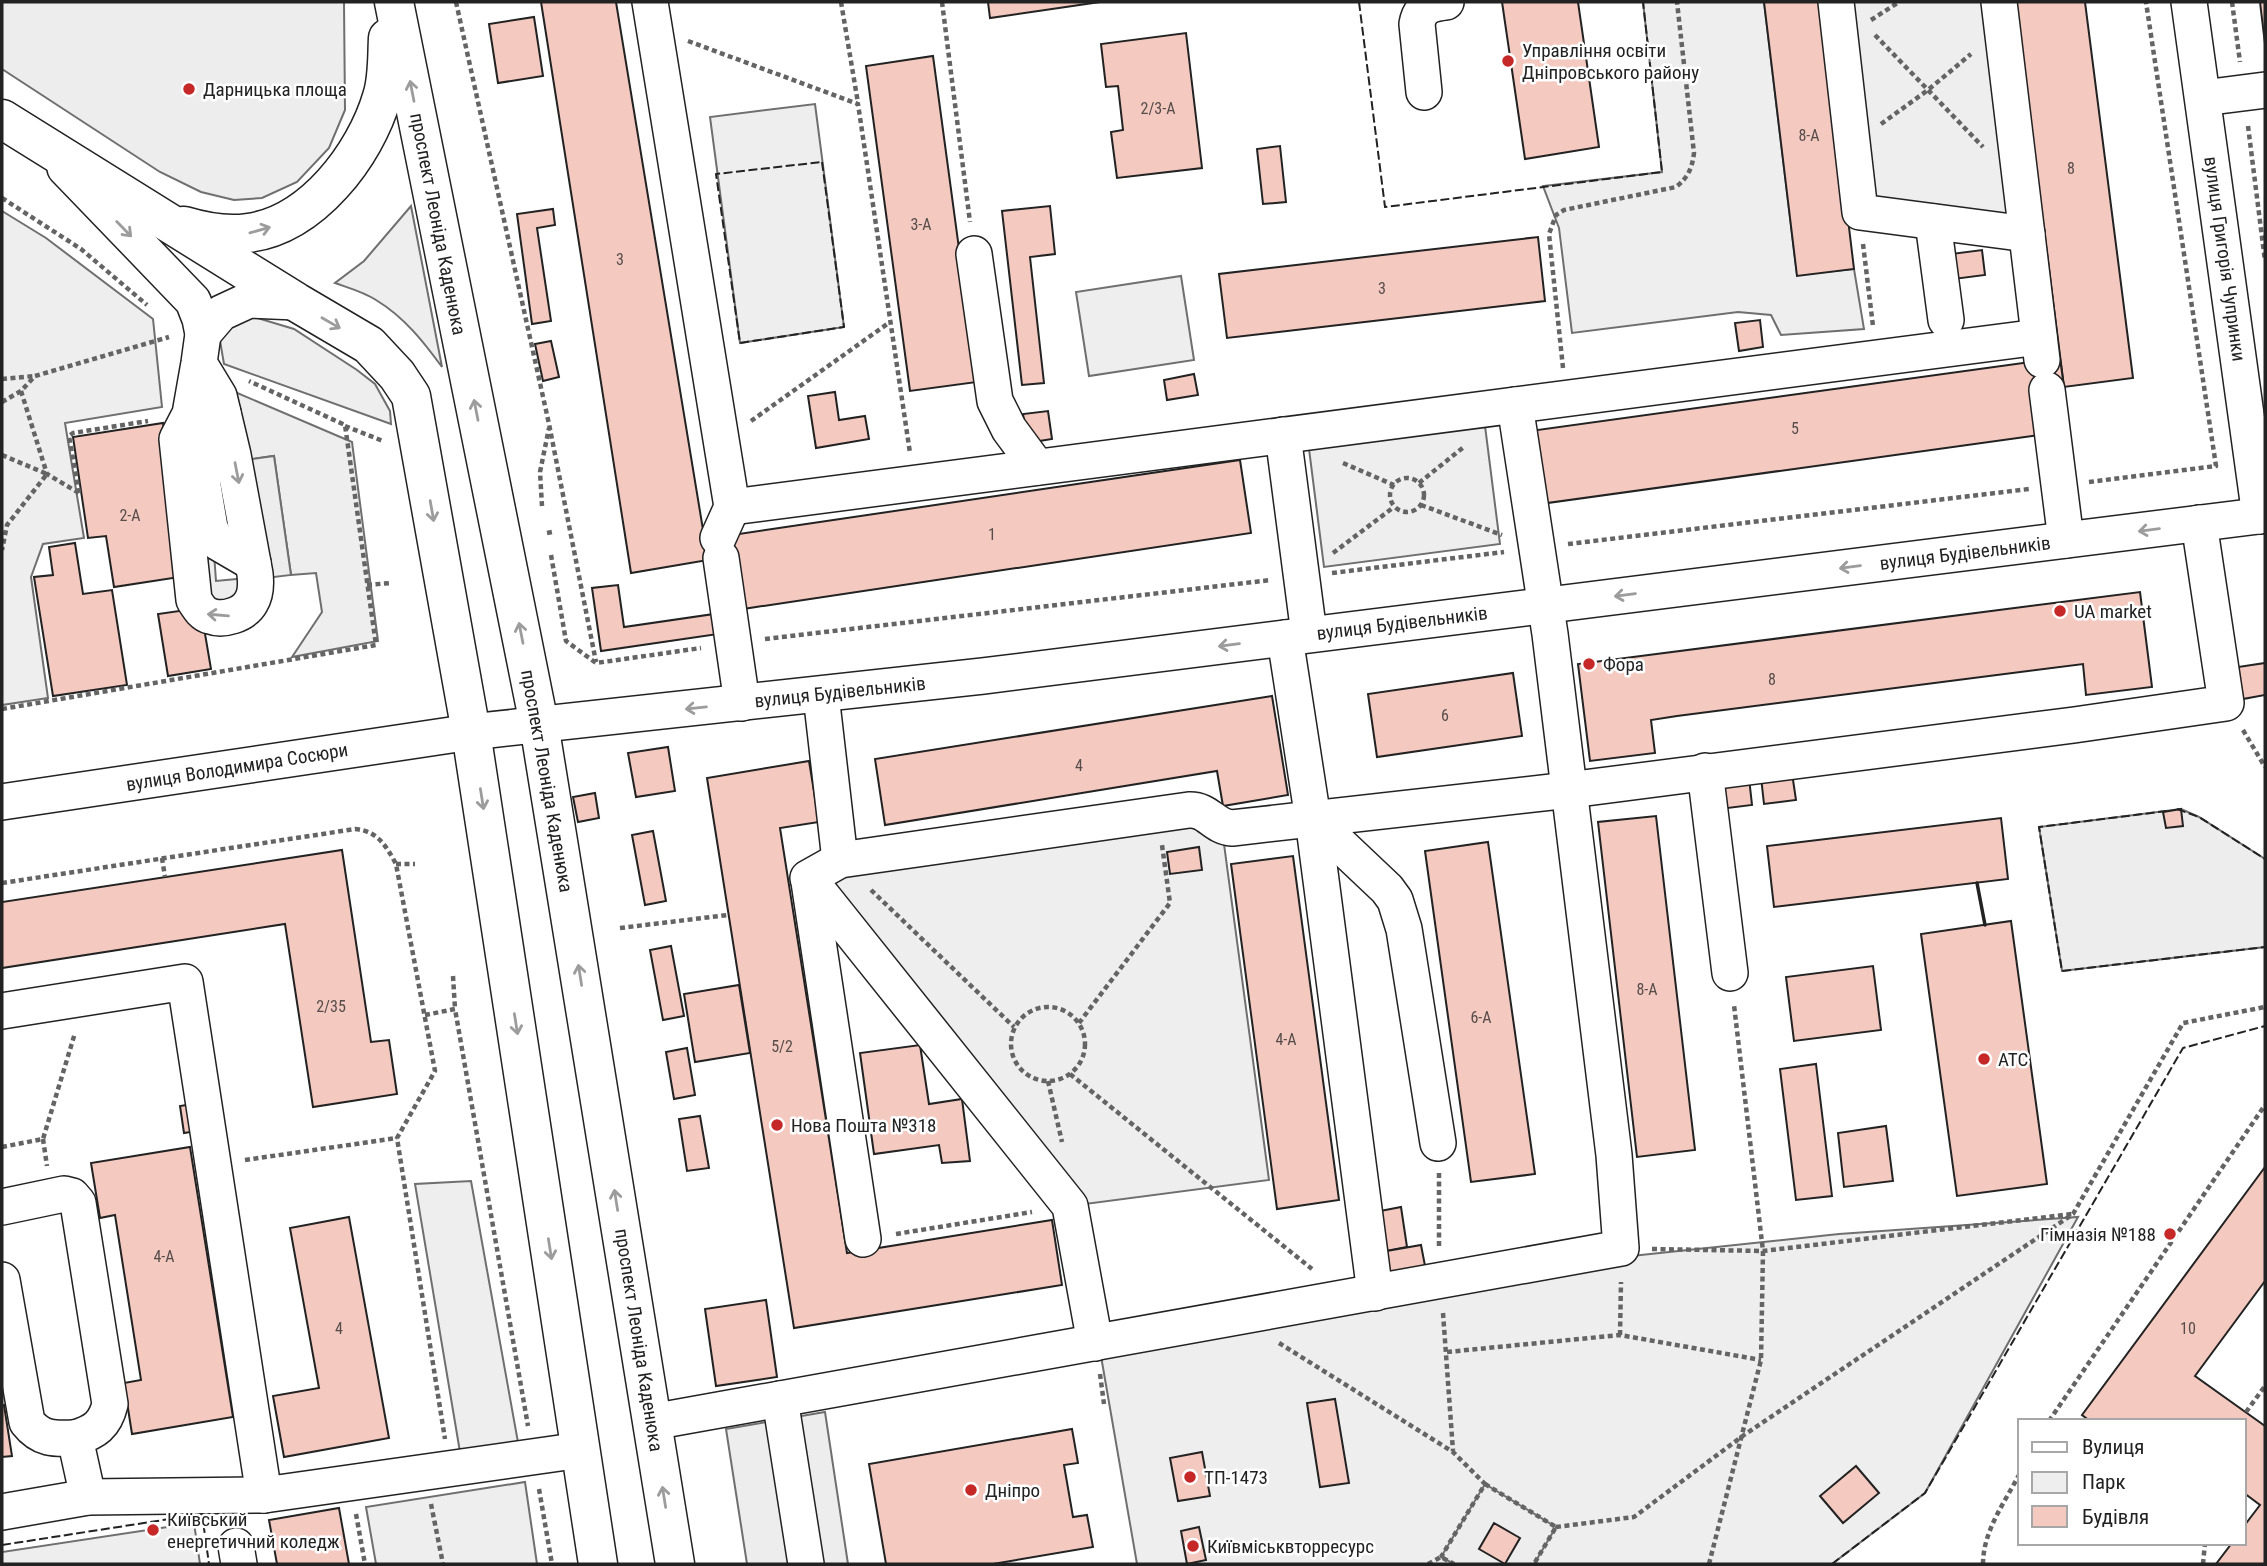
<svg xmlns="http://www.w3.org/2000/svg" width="2267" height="1566" font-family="'Roboto Condensed',sans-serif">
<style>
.green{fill:#eee;stroke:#6f6f6f;stroke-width:2}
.parking{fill:#ededed;stroke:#6f6f6f;stroke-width:2}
.building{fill:#f3c9c0;stroke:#222;stroke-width:2}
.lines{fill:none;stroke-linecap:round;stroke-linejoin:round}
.minor-casing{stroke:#222;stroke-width:38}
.highway-casing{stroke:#222;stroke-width:41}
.path{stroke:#646464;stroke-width:4.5;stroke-dasharray:5 3.5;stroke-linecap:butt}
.minor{stroke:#fff;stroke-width:35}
.highway{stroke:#fff;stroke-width:38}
.fence{stroke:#222;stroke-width:2;stroke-dasharray:9 3.5;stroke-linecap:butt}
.wall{stroke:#222;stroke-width:3.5}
.oneway{stroke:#9c9c9c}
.poi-dot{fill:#c62828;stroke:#fff;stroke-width:2.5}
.labels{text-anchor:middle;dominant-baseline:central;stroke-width:5;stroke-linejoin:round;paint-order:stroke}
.number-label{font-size:16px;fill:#564c4a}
.poi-label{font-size:19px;fill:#222;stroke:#fff;text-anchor:start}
.street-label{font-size:19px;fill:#222;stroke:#fff}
</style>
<rect width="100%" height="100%" fill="#fff"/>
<g class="green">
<path d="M 1643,2 L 1764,2 L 1797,275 L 1854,269 L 1864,329 L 1781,335 L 1771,315 L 1738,312 L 1572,333 L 1559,228 L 1543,186 L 1662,172 Z"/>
<path d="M 1836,2 L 1999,2 L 2027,234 L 1865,213 Z"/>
<path d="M 815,104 L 844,327 L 740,343 L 710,117 Z"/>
<path d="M 411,206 L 442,367 C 423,341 404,317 376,300 C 364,292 349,288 335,283 L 364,261 Z"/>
<path d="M 2,211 L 46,238 L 153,319 L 162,407 L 65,423 L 84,538 L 43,544 L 31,577 L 48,698 L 2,705 Z"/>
<path d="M 1181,276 L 1194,360 L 1089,376 L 1076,292 Z"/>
<path d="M 254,317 L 294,329 L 357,370 L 375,384 L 390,411 L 391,424 L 224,364 L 219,335 L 224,324 Z"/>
<path d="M 228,389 L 352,442 L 378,641 L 292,657 L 322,612 L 316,573 L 291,575 L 274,456 L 246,460 Z"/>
<path d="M 203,399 L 216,581 L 248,578 L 240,601 L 208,602 Z"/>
<path d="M 1484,418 L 1500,544 L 1324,567 L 1308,441 Z"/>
<path d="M 1198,813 L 1222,829 L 1269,1180 L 1070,1206 L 814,878 Z"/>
<path d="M 471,1181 L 519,1448 L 461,1458 L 415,1184 Z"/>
<path d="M 2078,1217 L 1925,1493 L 1832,1564 L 1137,1564 L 1097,1333 L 1622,1257 L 1839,1234 Z"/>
<path d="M 525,1482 L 537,1564 L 376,1564 L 366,1507 Z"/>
<path d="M 194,1523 L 200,1564 L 2,1564 L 2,1552 Z"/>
</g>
<g class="parking">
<path d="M 2,2 L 344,2 L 345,110 L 329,148 L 297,182 L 262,198 L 234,200 L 201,192 L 160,172 L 2,69 Z"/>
<path d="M 274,456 L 291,575 L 266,578 L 246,460 Z"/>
<path d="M 2181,809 L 2199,817 L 2265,859 L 2265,947 L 2062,971 L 2039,827 Z"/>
<path d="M 825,1412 L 848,1564 L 747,1564 L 726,1429 Z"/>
<path d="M 1485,1484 L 1556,1527 L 1534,1564 L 1454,1564 L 1441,1557 Z"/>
</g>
<g class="building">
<path d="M 541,2 L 616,2 L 708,560 L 631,573 Z"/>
<path d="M 988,2 L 1100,2 L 990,18 Z"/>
<path d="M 1502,2 L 1578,2 L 1599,147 L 1525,159 Z"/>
<path d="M 1764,2 L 1822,2 L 1854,269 L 1797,276 Z"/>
<path d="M 2015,2 L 2085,2 L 2133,378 L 2064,387 Z"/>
<path d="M 2260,2 L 2265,2 L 2265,44 Z"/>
<path d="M 534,17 L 543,76 L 498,83 L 489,24 Z"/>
<path d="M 1186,33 L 1202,168 L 1117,178 L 1111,132 L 1123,130 L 1118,86 L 1106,87 L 1101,44 Z"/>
<path d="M 933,56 L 977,382 L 910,391 L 866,66 Z"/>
<path d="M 1280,146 L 1286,202 L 1263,204 L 1257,149 Z"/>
<path d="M 1050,206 L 1055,254 L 1030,257 L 1044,383 L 1022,385 L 1002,211 Z"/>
<path d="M 553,209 L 555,225 L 537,228 L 551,321 L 532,324 L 517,214 Z"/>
<path d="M 1538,237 L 1545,301 L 1227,338 L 1219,274 Z"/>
<path d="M 1982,250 L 1985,275 L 1954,279 L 1951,254 Z"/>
<path d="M 1760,320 L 1763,347 L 1739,351 L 1735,323 Z"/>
<path d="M 551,341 L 559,377 L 543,381 L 535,344 Z"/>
<path d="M 2060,358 L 2064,387 L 2040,435 L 1540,504 L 1530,431 Z"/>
<path d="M 1194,374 L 1198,395 L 1167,400 L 1164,380 Z"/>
<path d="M 835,392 L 839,420 L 865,416 L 869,439 L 816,448 L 808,396 Z"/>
<path d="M 1048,411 L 1052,439 L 1027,443 L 1023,414 Z"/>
<path d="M 163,423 L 186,576 L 114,587 L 106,536 L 88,538 L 73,437 Z"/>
<path d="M 1240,460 L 1251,533 L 743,609 L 732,535 Z"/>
<path d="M 75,543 L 83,594 L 112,590 L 127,685 L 53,696 L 34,577 L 53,575 L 49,547 Z"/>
<path d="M 618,585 L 624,627 L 721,613 L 725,633 L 601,651 L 592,588 Z"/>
<path d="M 2140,592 L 2152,687 L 2086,695 L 2083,664 L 1677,716 L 1651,720 L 1655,753 L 1590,761 L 1578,664 Z"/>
<path d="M 186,610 L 203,622 L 211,669 L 168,676 L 158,614 Z"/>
<path d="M 2265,663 L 2265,695 L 2243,699 L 2238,667 Z"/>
<path d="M 1513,673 L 1522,736 L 1377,757 L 1368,694 Z"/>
<path d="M 1272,696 L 1288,795 L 1223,806 L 1217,771 L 885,825 L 875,759 Z"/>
<path d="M 668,747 L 675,791 L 636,797 L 628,753 Z"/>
<path d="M 809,761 L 819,822 L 780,828 L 847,1253 L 1052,1220 L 1062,1285 L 794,1328 L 707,778 Z"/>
<path d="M 1792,773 L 1796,800 L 1764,804 L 1761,777 Z"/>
<path d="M 1749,778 L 1752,805 L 1720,809 L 1717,782 Z"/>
<path d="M 595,793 L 599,818 L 578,822 L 573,797 Z"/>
<path d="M 2181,809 L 2183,826 L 2166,828 L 2163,812 Z"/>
<path d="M 1656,816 L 1695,1150 L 1637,1157 L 1598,822 Z"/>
<path d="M 2001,818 L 2008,879 L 1774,907 L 1767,846 Z"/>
<path d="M 653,831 L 666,901 L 645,905 L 632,835 Z"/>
<path d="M 1488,842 L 1535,1174 L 1471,1182 L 1425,851 Z"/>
<path d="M 1199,847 L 1202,870 L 1170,874 L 1167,852 Z"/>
<path d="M 342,850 L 371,1042 L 389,1040 L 397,1094 L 313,1107 L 285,924 L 2,968 L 2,902 Z"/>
<path d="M 1293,856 L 1339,1200 L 1277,1209 L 1231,864 Z"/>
<path d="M 2011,921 L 2047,1184 L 1957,1196 L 1921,934 Z"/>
<path d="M 671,946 L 684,1016 L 663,1020 L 650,950 Z"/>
<path d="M 1873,966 L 1881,1030 L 1794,1041 L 1786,977 Z"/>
<path d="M 739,985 L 750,1053 L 695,1062 L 684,994 Z"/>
<path d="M 920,1045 L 929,1104 L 962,1099 L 970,1161 L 942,1163 L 939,1145 L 874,1154 L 860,1053 Z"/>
<path d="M 687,1048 L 695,1095 L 674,1099 L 666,1052 Z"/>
<path d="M 1816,1064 L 1832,1196 L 1796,1200 L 1780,1069 Z"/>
<path d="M 193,1104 L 197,1131 L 184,1133 L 180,1106 Z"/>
<path d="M 700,1116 L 709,1168 L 687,1171 L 679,1119 Z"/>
<path d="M 1886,1126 L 1893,1181 L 1844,1187 L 1838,1133 Z"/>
<path d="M 190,1147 L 233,1417 L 132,1434 L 124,1383 L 141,1380 L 115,1215 L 100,1218 L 91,1163 Z"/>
<path d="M 2265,1167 L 2265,1281 L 2195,1376 L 2265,1426 L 2265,1564 L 2216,1564 L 2232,1543 L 2244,1543 L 2244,1526 L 2260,1505 L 2244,1493 L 2244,1421 L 2090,1421 L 2082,1415 Z"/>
<path d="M 1401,1207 L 1407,1247 L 1381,1252 L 1375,1212 Z"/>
<path d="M 349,1217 L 389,1438 L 284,1457 L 273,1396 L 319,1388 L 290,1228 Z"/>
<path d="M 1421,1245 L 1426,1271 L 1386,1279 L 1381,1252 Z"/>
<path d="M 766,1300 L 777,1377 L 716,1386 L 705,1309 Z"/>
<path d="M 1335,1399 L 1349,1483 L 1320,1487 L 1307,1403 Z"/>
<path d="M 4,1405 L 12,1456 L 2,1457 L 2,1406 Z"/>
<path d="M 1072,1429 L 1078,1463 L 1064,1465 L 1073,1517 L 1087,1515 L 1093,1547 L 993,1564 L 886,1564 L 869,1464 Z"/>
<path d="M 1202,1452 L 1210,1496 L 1178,1501 L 1170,1458 Z"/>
<path d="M 1856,1466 L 1879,1493 L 1843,1523 L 1820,1496 Z"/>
<path d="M 339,1508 L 349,1564 L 277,1564 L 269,1520 Z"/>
<path d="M 1494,1523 L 1520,1538 L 1505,1564 L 1479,1549 Z"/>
<path d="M 1199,1527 L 1206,1560 L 1187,1564 L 1181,1531 Z"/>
</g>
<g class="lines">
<defs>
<g id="minor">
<path d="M 650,2 L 732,507 L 718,538"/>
<path d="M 1836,2 L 1860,212 L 2027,234"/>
<path d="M 1999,2 L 2042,360"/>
<path d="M 2189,2 L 2260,516"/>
<path d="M 1424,92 L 1417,24 C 1420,7 1430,4 1446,2"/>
<path d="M 2203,98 L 2265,90"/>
<path d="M 65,168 L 193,301 L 200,319 L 203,334 L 199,363 L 190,414 L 177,439 L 194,600 C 198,606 202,614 210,616 C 223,621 244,615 251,602 C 256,594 256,583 255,574 L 233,455 L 219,396 L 199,363"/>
<path d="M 1933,222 L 1946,320"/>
<path d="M 974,254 L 995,401 L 1009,429 L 1037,467"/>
<path d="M 203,334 L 221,313 L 249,300 L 296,302"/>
<path d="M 2047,390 L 2066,540"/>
<path d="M 223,413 L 203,471 L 203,486 L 210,528 L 217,542 L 253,563"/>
<path d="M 1283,435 L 1309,634"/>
<path d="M 732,507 L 2039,337"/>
<path d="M 721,558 L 742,703"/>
<path d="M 1285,638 L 1313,819 L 1375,1293"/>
<path d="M 821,695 L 840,860"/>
<path d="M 1705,771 L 1730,973"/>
<path d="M 2,802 L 471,732 L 983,676 L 2265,515"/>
<path d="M 1313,819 L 1387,889 L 1395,900 L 1404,929 L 1438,1143"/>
<path d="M 809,882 L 863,1239"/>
<path d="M 2,1011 L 185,982 L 264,1495"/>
<path d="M 2,1207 L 64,1194 L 72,1196 L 78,1203 L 110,1404 C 105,1425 95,1432 75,1438"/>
<path d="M 2,1280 L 27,1422 C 41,1440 55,1439 75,1438 L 88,1497"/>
<path d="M 1095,1343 L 1070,1206 L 808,878 L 840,860 L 1189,810 C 1208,809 1214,827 1232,828 L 1569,790 L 2074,725 L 2226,703 L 2199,523"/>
<path d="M 780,1399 L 806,1564"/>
<path d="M 652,1422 L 1621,1248 L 1614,1155 L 1550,634 L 1515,405"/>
<path d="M 2,1512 L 88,1497 L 264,1495 L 581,1450"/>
<path d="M 236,1546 L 239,1564"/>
</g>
<g id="highway">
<path d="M 394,2 L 539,724 L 675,1564"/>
<path d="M 2,119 L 296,302 L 369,345 L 397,375 L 411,396 L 471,732 L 598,1564"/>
<path d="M 184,226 C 204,232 227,236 248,233 C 312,225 365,155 382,97 C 388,79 387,57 388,38"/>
</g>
</defs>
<use href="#minor" class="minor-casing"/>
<use href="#highway" class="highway-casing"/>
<g class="path">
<path d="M 456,2 L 549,424 L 596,662"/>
<path d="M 841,2 L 858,103"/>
<path d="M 942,2 L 970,222"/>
<path d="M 2232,2 L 2240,62"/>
<path d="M 1871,20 L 1899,2"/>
<path d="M 1875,35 L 1983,147"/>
<path d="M 688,41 L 858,104 L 910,453"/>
<path d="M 1881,124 L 1928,90 L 1971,54"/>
<path d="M 2248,126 L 2265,261"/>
<path d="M 2,198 L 81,249 L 147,305"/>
<path d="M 1863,244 L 1873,326"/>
<path d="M 1563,368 L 1549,234 L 1556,215 L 1564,210 L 1676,187 C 1688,177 1692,169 1694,153 L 1677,2"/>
<path d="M 2,379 L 34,376"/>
<path d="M 21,391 L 47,474 L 79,493"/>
<path d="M 2,402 L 21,391 L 35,376 L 169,337"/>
<path d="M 751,421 L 890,322"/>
<path d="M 345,426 L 383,441"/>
<path d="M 2,455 L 47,474 L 7,525 L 2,550"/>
<path d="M 1343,463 L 1394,485"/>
<circle cx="1407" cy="495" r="17"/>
<path d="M 2089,482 L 2216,466 L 2146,2"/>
<path d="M 1419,483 L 1465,446"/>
<path d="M 79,493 L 69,436 L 73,433 L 148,421"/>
<path d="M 1421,505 L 1502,535"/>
<path d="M 542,506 L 540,472 L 549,428"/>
<path d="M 547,533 L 552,532"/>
<path d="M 1568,544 L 2029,489"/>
<path d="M 1333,553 L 1394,507"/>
<path d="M 551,555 L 566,641 L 596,663 L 701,648"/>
<path d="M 1332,573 L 1504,552"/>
<path d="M 367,585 L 391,583"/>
<path d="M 765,639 L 1271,580"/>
<path d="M 2,709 L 376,645 L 345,425 L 249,381"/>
<path d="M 2243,730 L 2265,767"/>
<path d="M 162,858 L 165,877"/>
<path d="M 396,864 L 415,864"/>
<path d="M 2,883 L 355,829 C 378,831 386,846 396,864 L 435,1071 L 397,1138 L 445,1439"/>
<path d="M 871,890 L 1014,1027"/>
<path d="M 620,928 L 728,915"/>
<path d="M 453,976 L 455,1009"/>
<circle cx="1048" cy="1044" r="37"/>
<path d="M 425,1015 L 455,1009 L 528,1426"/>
<path d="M 1079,1023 L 1170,903 L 1162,845"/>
<path d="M 1070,1074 L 1312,1269"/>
<path d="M 1048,1081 L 1062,1142"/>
<path d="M 43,1139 L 47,1166"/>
<path d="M 2,1147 L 43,1139 L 75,1033"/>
<path d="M 245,1160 L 397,1138"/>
<path d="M 1439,1173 L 1439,1248"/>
<path d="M 896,1234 L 1032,1212"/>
<path d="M 1652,1249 L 1763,1251 L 2072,1214"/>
<path d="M 1443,1313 L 1453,1451"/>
<path d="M 1620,1335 L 1621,1282"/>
<path d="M 1279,1343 L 1453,1452 L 1485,1484 L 1441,1557"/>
<path d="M 1447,1352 L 1620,1335 L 1761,1360"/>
<path d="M 1100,1374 L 1104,1404"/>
<path d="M 2246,1412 L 2265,1386"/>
<path d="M 2049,1421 L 2265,1105"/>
<path d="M 1485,1484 L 1556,1527 L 1534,1564"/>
<path d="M 539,1489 L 552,1564"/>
<path d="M 431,1504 L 443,1564"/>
<path d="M 356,1514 L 365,1564"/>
<path d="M 1556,1527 L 1634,1517 L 1744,1435 L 2073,1214 L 2183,1023 L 2265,1007"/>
<path d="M 1428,1564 L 1441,1557 L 1454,1564"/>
<path d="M 1709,1564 L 1761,1360 L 1763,1251 L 1734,1005"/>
<path d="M 1983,1564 C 1983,1531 2005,1502 2020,1473"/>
<path d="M 2203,1564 L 2205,1543"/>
</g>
<use href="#minor" class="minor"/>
<use href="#highway" class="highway"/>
<g class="fence">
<path d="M 1359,2 L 1385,207 L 1662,172 L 1643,2"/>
<path d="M 822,162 L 844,327 L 740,343 L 716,174 Z"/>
<path d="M 2177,809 L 2199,817 L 2265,859"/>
<path d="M 2167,811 L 2039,827 L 2062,971 L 2265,947"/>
<path d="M 2,1545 L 202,1514 L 209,1564"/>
<path d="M 1832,1564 L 1925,1493 L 2183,1048 L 2265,1026"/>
</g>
<path class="wall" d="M 1977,883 L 1985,925"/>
</g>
<defs><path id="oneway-shaft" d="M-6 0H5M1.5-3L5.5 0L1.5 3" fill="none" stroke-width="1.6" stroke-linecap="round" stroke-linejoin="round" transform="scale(1.75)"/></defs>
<g class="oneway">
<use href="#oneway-shaft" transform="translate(412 91) rotate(-101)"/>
<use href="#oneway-shaft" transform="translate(124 229) rotate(46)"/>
<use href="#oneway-shaft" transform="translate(260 230) rotate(-16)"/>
<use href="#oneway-shaft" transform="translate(331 323) rotate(30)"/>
<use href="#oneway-shaft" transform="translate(476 410) rotate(-101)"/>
<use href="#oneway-shaft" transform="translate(237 473) rotate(79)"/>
<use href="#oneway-shaft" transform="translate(432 511) rotate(80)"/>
<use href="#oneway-shaft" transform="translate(2149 530) rotate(173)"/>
<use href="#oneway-shaft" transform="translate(1850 567) rotate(173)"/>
<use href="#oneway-shaft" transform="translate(1625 595) rotate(173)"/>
<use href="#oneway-shaft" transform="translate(218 615) rotate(-175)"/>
<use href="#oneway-shaft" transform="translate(521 633) rotate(-101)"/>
<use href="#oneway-shaft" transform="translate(1229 645) rotate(173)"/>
<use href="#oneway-shaft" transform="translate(696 708) rotate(174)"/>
<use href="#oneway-shaft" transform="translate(482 799) rotate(81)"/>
<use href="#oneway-shaft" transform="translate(580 975) rotate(-99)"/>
<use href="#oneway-shaft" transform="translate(516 1024) rotate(81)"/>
<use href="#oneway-shaft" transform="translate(616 1200) rotate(-99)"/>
<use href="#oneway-shaft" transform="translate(550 1249) rotate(81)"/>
<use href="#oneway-shaft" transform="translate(664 1497) rotate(-99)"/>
</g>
<g class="poi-dot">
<circle cx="1508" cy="61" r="7"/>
<circle cx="189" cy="89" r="7"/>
<circle cx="2060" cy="611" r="7"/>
<circle cx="1589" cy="664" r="7"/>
<circle cx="1984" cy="1059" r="7"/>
<circle cx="777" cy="1125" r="7"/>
<circle cx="2170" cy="1234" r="7"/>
<circle cx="1190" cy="1477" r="7"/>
<circle cx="971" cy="1490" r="7"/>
<circle cx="153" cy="1530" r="7"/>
<circle cx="1193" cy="1546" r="7"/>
</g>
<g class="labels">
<g class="number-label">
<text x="1158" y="108">2/3-А</text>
<text x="1809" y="135">8-А</text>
<text x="2071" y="168">8</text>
<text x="921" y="224">3-А</text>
<text x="620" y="259">3</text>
<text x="1382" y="288">3</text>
<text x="1795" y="428">5</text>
<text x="130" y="515">2-А</text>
<text x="992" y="534">1</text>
<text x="1772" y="679">8</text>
<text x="1445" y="715">6</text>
<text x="1079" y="765">4</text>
<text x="1647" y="989">8-А</text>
<text x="331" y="1006">2/35</text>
<text x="1481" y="1017">6-А</text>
<text x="1286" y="1039">4-А</text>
<text x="782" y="1046">5/2</text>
<text x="164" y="1256">4-А</text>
<text x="339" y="1328">4</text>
<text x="2188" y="1328">10</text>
</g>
<g class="poi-label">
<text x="1522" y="50">Управління освіти<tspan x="1522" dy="22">Дніпровського району</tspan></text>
<text x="203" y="89">Дарницька площа</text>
<text x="2074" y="611">UA market</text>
<text x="1603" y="664">Фора</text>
<text x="1998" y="1059">АТС</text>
<text x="791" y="1125">Нова Пошта №318</text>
<text x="2156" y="1234" text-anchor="end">Гімназія №188</text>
<text x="1204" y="1477">ТП-1473</text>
<text x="985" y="1490">Дніпро</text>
<text x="167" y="1519">Київський<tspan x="167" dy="22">енергетичний коледж</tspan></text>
<text x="1207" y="1546">Київміськвторресурс</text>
</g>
<g class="street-label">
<text transform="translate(438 224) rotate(79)">проспект Леоніда Каденюка</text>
<text transform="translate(2225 259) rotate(82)">вулиця Григорія Чупринки</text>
<text transform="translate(1965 553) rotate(-7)">вулиця Будівельників</text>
<text transform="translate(1402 623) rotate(-7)">вулиця Будівельників</text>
<text transform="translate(840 692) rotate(-6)">вулиця Будівельників</text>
<text transform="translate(237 767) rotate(-9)">вулиця Володимира Сосюри</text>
<text transform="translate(547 781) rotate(80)">проспект Леоніда Каденюка</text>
<text transform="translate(639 1340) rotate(81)">проспект Леоніда Каденюка</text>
</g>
</g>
<rect width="2267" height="1566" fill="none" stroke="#222222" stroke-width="7"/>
<rect x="2018" y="1419" width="228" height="126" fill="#ffffff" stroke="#a7a7a7" stroke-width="2"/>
<rect x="2032" y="1442" width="35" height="10" fill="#ffffff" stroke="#a7a7a7" stroke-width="2"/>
<text x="2082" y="1454" font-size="21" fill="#222222">Вулиця</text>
<rect x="2032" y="1472" width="35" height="21" fill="#eeeeee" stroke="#a7a7a7" stroke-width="2"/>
<text x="2082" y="1489" font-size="21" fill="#222222">Парк</text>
<rect x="2032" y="1506" width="35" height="21" fill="#f3c9c0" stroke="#a7a7a7" stroke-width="2"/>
<text x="2082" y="1524" font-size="21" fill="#222222">Будівля</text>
</svg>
